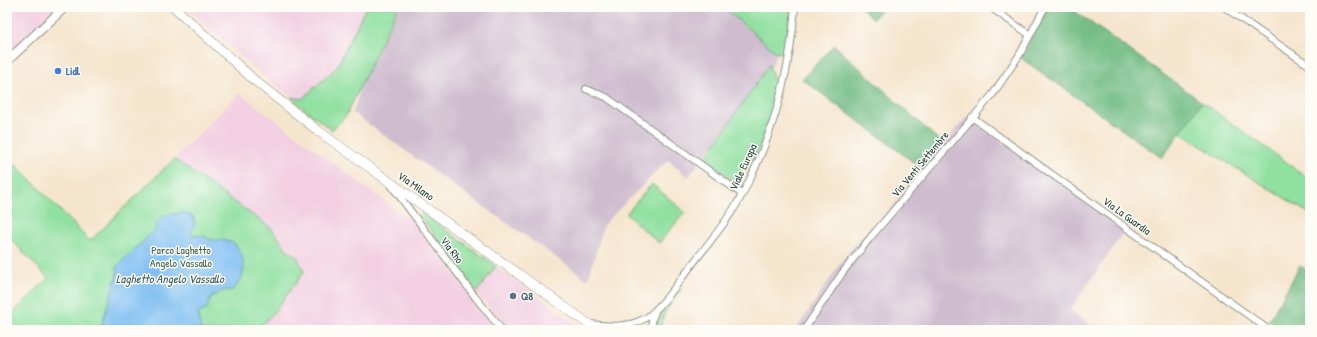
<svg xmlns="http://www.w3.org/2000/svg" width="1317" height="337" font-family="'Patrick Hand',sans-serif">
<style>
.built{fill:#f2cfe1}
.industrial{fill:#cfbdcf}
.green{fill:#90e0a0;stroke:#588e6a}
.forest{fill:#74be86;stroke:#4a7e5d}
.water{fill:#7dbef2;stroke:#4e7e93}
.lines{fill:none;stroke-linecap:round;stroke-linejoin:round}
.street-casing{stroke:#8a9180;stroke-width:8}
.secondary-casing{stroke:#8a9180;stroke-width:10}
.primary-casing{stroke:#8a9180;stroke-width:10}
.street{stroke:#fff;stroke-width:6}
.secondary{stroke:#fff;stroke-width:8}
.primary{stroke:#fff;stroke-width:9}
.shop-dot{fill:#3f7fe0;stroke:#fdfcf7;stroke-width:1.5}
.service-dot{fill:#5c6f8a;stroke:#fdfcf7;stroke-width:1.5}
.labels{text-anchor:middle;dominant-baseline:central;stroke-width:3;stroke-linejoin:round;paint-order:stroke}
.shop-label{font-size:11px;font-weight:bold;fill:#366cbe;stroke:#fdfcf7;text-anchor:start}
.street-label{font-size:11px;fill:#1f3d34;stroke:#fdfcf7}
.park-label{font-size:11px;fill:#365e4a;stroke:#fdfcf7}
.service-label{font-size:11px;font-weight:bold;fill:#4e5e75;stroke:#fdfcf7;text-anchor:start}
.water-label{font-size:12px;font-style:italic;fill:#365d64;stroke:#fdfcf7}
</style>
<rect width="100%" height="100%" fill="#fdfcf7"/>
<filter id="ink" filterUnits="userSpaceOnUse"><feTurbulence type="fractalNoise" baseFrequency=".025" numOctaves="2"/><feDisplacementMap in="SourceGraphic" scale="8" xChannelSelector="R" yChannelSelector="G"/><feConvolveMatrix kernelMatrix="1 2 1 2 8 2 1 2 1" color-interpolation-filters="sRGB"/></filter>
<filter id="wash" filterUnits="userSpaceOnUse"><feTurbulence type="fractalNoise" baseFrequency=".012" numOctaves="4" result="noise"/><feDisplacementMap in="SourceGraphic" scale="16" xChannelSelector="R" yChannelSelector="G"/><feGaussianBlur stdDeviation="0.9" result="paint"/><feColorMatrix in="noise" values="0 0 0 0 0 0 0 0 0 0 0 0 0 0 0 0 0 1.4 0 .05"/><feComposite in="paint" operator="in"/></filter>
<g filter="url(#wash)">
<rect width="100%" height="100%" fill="#f5e5cd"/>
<g class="built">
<path d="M 7,7 L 65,7 L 7,58 Z"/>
<path d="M 187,7 L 366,7 L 337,67 L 302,99 L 291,97 L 261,74 L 213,32 Z"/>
<path d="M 239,93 L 414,223 L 499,330 L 257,330 L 274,312 L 304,272 L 297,257 L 288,251 L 271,228 L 174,159 Z"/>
<path d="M 496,266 L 584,330 L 507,330 L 477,292 Z"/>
</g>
<g class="industrial">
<path d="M 399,7 L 727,7 L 778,50 L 768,75 L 688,177 L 668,160 L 604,224 L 588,280 L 460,190 L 353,113 L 362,83 Z"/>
<path d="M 967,117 L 1125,230 L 1070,310 L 1097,330 L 796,330 L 841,262 L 871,226 L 874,228 L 924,170 L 943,144 Z"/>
</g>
<g class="green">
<path d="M 366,7 L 398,7 L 346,116 L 332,130 L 304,109 L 291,97 L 302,99 L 337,67 Z"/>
<path d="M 723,7 L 792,7 L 786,52 L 777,53 Z"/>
<path d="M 769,65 L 778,93 L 756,157 L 737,179 L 730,179 L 705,159 Z"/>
<path d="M 1202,102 L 1310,179 L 1310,214 L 1180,133 Z"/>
<path d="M 174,159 L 271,228 L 288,251 L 297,257 L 304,272 L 274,312 L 257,330 L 7,330 L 7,319 L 48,278 L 7,235 L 7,174 L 16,165 L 90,241 Z"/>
<path d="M 652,184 L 685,212 L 659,243 L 626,214 Z"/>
<path d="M 422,213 L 496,266 L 477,292 L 421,217 L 420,216 Z"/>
<path d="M 679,289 L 682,289 L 665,312 L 660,328 L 662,330 L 655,330 C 659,315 667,303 676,291 Z"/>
</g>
<g class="forest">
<path d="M 861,7 L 884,7 L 873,19 Z"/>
<path d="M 1047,7 L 1069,7 L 1202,102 L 1162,158 L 1021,58 Z"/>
<path d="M 834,45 L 943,144 L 924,170 L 802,79 Z"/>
<path d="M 1300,266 L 1310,272 L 1310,330 L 1284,330 L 1269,321 Z"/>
</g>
<path class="water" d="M 183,213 L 193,216 L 195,224 L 191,232 L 193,235 L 204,236 L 211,240 L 222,240 L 234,243 L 240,251 L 243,260 L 244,270 L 241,279 L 233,290 L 223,291 L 211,297 L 206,310 L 198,313 L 201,330 L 100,330 L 117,275 L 117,266 L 155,230 C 159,213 168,214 183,213 Z"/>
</g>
<g filter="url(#ink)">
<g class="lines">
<defs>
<g id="street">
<path d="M 990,7 L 1030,35"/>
<path d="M 1224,7 L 1310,66"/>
<path d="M 586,89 L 606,97 L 742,194"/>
<path d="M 972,117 L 1269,330"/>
<path d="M 391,185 L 476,298 L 502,330"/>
<path d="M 590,324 C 608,326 627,328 644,319 C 658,312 678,283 688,270 C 706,246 729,220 743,193 C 773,136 790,71 795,7"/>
<path d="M 652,330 L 652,319 L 655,312"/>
<path d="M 804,330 L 843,272 L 870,238 L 993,94 L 1020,54 L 1045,7"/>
</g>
<path id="secondary" d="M 7,61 L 65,7"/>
<path id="primary" d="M 174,7 L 254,80 L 317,130 L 597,330"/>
</defs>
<use href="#street" class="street-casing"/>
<use href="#secondary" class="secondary-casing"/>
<use href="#primary" class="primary-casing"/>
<use href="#street" class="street"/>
<use href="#secondary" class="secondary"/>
<use href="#primary" class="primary"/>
</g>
</g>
<circle class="shop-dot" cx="58" cy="71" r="4"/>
<circle class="service-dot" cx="513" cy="296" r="4"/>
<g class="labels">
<g class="shop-label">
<text x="66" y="71">Lidl</text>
</g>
<g class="street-label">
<text transform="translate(920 164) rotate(-50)">Via Venti Settembre</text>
<text transform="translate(743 167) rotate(-65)">Viale Europa</text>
<text transform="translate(416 186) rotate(35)">Via Milano</text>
<text transform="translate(1127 216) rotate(36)">Via La Guardia</text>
<text transform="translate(452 250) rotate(53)">Via Rho</text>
</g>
<g class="park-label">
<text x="181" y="250">Parco Laghetto<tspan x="181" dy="13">Angelo Vassallo</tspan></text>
</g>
<g class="service-label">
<text x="521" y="296">Q8</text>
</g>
<g class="water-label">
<text x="170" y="278">Laghetto Angelo Vassallo</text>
</g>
</g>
<rect width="1317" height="337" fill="none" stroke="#fdfcf7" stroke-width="24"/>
</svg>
